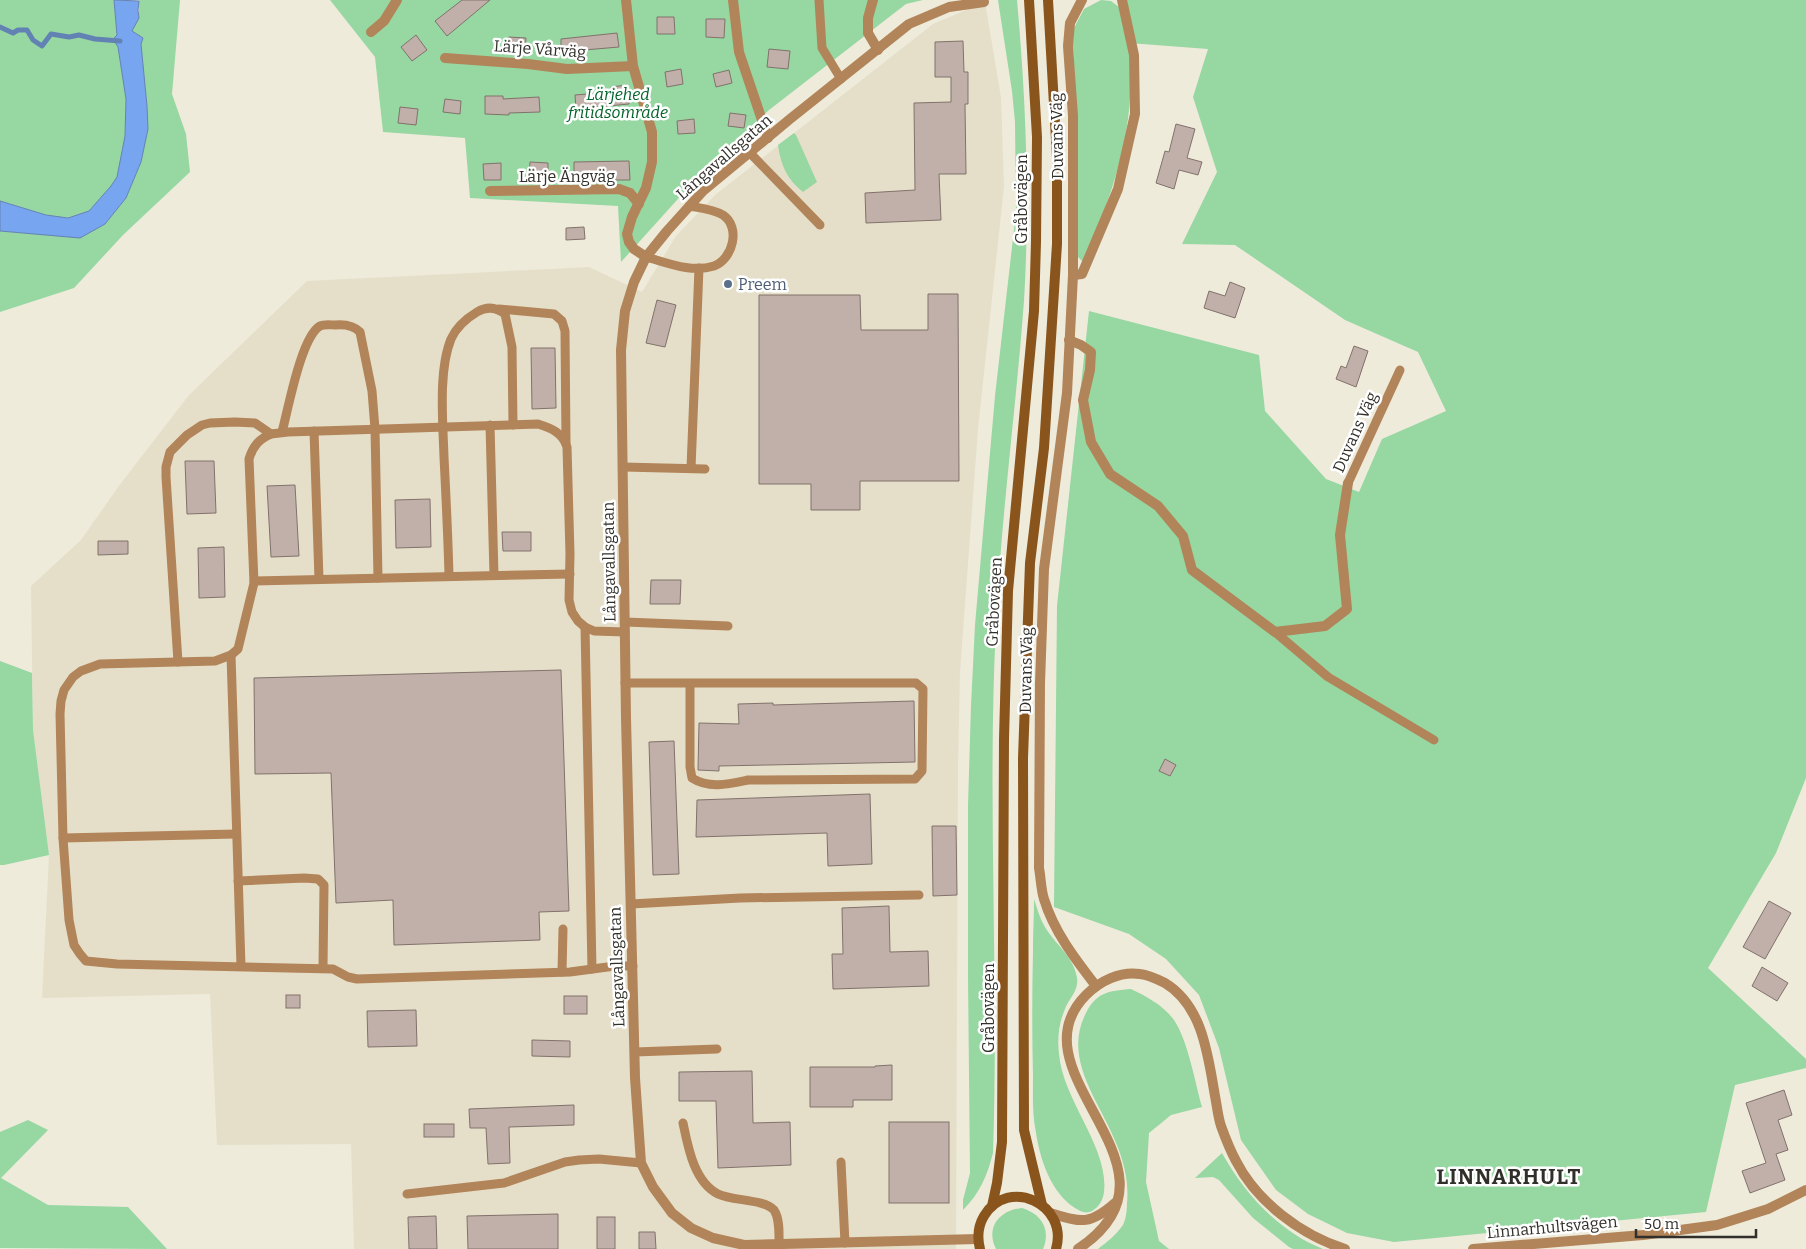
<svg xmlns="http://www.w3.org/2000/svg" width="1806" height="1249" font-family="Bitter,serif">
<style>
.built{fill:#e5dfc9}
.green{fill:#96d7a2}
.water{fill:#78a5f0;stroke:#6382b4}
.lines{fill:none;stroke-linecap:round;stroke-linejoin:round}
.stream{stroke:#6382b4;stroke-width:5}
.building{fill:#c0b0a9;stroke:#81726b}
.service{stroke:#b28459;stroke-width:9}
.minor{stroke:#b28459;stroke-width:10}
.secondary{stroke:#8a551d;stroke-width:10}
.service-dot{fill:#5c6f8a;stroke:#fff;stroke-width:2}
.labels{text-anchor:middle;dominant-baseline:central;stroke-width:5;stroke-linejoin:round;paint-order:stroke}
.street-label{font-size:16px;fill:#312f29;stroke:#fff}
.park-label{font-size:16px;font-style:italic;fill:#026329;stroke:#fff}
.service-label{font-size:16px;fill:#4e5e75;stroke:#fff;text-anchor:start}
.district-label{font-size:21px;font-weight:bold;letter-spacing:1px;fill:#312f29;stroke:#fff}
</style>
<rect width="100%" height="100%" fill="#eeebdb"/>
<path class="built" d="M 985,2 L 1001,97 L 1004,187 L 978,429 L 960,672 L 958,767 L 956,1249 L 354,1249 L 351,1144 L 217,1145 L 210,994 L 42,998 L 49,855 L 33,730 L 31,586 L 81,540 L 118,487 L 189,395 L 307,281 L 589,267 L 642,292 L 676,236 L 715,195 L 933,24 Z"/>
<g class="green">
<path d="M 0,0 L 114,0 L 117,35 L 113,40 L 118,47 L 126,99 L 125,136 L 117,177 L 111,186 L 89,211 L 67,218 L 46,215 L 0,201 Z"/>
<path d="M 139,0 L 180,0 L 172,94 L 186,134 L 190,172 L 123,235 L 74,288 L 0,312 L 0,231 L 20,233 L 105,224 L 126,198 L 141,162 L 148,129 L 147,106 L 141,44 L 143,38 L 131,31 L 139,18 Z"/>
<path d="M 330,0 L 923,0 L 906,4 L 769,110 L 705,169 L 621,262 L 618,206 L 470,198 L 465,138 L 383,132 L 375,57 Z"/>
<path d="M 998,0 L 1017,0 C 1026,100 1030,201 1024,301 C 1016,409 1001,517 996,625 C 987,801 999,977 993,1153 C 987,1176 980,1193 963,1210 L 963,1200 L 970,1173 L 968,976 L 968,806 L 971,706 L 975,625 L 995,396 L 1016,212 L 1015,122 L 1012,91 Z"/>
<path d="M 1101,0 L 1111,1 L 1119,7 L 1118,0 L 1806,0 L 1806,778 L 1776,853 L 1708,968 L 1806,1059 L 1806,1068 L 1735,1085 L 1706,1212 L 1394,1242 L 1347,1233 L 1308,1214 L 1276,1190 L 1241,1140 L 1219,1048 L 1199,995 L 1166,959 L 1129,934 L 1054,907 L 1057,606 L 1089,311 L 1259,355 L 1265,411 L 1326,479 L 1359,492 L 1382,439 L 1446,411 L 1418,352 L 1345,320 L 1235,245 L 1182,244 L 1217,172 L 1193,97 L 1208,49 L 1129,43 C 1129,60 1131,79 1130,97 C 1127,154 1106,210 1083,262 L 1078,257 L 1078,144 L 1073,44 L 1074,28 L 1084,9 Z"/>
<path d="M 794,133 L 796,135 L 817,182 L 803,192 C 787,179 781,166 778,145 Z"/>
<path d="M 0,661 L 32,673 L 33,730 L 49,855 L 4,865 L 0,865 Z"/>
<path d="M 1034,899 C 1037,908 1040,919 1045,927 C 1055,944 1074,957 1077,978 C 1079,991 1069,998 1065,1009 C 1059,1023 1057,1038 1059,1054 C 1063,1101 1109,1147 1104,1192 C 1103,1200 1099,1207 1092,1211 C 1086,1214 1081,1212 1075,1208 C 1051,1193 1040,1159 1036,1133 C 1032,1114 1033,1094 1033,1076 C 1032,1034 1032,993 1033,951 C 1033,933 1034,918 1034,899 Z"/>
<path d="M 1131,989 C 1148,997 1168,1008 1177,1025 C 1189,1047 1195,1082 1202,1107 L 1171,1115 L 1149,1133 L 1146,1182 L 1159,1241 L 1169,1249 L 1098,1249 C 1107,1242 1116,1235 1123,1225 C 1126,1219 1127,1210 1127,1203 C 1129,1182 1124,1162 1116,1143 C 1100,1102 1063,1060 1085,1015 C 1096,992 1108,991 1131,989 Z"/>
<path d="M 28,1120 L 48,1130 L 1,1178 L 48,1205 L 128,1207 L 167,1249 L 0,1248 L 0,1132 Z"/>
<path d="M 1222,1153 C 1244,1193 1279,1232 1323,1249 L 1293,1249 L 1289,1247 L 1253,1218 L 1219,1180 L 1213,1177 L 1195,1178 Z"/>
<path d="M 1022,1208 C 1042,1214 1051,1230 1043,1249 L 996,1249 C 985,1227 1000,1210 1022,1208 Z"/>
</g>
<path class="water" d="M 114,0 L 139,1 L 138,10 L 139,18 L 132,31 L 143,38 L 141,44 L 147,106 L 148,129 L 141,162 L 126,198 L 105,224 L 80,238 L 0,231 L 0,201 L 46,215 L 68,218 L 89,211 L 111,186 L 117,177 L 125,136 L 126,99 L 118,47 L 113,39 L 117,35 Z"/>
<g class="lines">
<path class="stream" d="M 0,27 L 13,33 L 18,30 L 27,30 L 33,40 L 42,46 L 51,34 L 69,37 L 79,35 L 95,39 L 120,41"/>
</g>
<g class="building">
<path d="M 462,0 L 490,0 L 447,36 L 435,21 Z"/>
<path d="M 657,17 L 674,17 L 675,34 L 657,34 Z"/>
<path d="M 706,19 L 725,19 L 724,38 L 706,37 Z"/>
<path d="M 617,33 L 619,47 L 561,52 L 561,39 Z"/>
<path d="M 416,35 L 427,50 L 412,61 L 401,47 Z"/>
<path d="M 509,37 L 526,38 L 525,52 L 508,50 Z"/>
<path d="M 963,41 L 964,72 L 968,72 L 968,104 L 965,104 L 966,174 L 939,174 L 941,220 L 866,223 L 865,193 L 915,190 L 914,103 L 951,102 L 951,77 L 935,77 L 935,42 Z"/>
<path d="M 769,49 L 790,51 L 788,69 L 767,67 Z"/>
<path d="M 681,69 L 683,84 L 667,87 L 665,72 Z"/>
<path d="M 729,70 L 732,83 L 716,87 L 713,74 Z"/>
<path d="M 627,85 L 629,104 L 576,109 L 575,95 L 612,92 L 611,87 Z"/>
<path d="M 485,96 L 503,96 L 503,99 L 539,97 L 540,112 L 509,113 L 509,115 L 485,114 Z"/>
<path d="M 445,99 L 461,101 L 460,114 L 443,112 Z"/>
<path d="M 400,107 L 418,109 L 416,125 L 398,123 Z"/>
<path d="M 730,113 L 746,115 L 744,128 L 728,126 Z"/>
<path d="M 694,119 L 695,133 L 678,134 L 677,121 Z"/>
<path d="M 1176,124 L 1195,129 L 1187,158 L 1202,162 L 1198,175 L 1179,170 L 1174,189 L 1156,183 L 1165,151 L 1169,152 Z"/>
<path d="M 629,161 L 630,180 L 574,180 L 574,162 Z"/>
<path d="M 530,162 L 548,163 L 548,180 L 529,179 Z"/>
<path d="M 501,163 L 501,180 L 484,180 L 483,164 Z"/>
<path d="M 584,227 L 585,239 L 566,240 L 566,228 Z"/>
<path d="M 1230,282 L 1245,288 L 1235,318 L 1204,308 L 1209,291 L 1225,296 Z"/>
<path d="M 928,294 L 958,294 L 959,481 L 860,481 L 860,510 L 811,510 L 811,484 L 759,484 L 759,295 L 860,295 L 861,330 L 928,330 Z"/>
<path d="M 657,300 L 676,305 L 665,347 L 646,343 Z"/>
<path d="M 1354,346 L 1368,351 L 1356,387 L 1336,379 L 1341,366 L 1346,368 Z"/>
<path d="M 531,348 L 555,348 L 556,408 L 532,409 Z"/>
<path d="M 185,461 L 214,461 L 216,513 L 187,514 Z"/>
<path d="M 295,485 L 299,556 L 271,557 L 267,486 Z"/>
<path d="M 430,499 L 431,547 L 396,548 L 395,500 Z"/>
<path d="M 502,532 L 531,532 L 531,551 L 503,551 Z"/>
<path d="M 98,541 L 128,541 L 128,554 L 98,555 Z"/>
<path d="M 224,547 L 225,597 L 199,598 L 198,548 Z"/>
<path d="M 651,580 L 681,580 L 680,604 L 650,604 Z"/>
<path d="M 561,670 L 569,911 L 539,912 L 540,940 L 394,945 L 393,900 L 336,903 L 331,773 L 255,774 L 254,678 Z"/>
<path d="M 914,701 L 915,762 L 719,766 L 719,771 L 698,770 L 699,723 L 739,724 L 738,704 L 773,703 L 773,705 Z"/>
<path d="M 674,741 L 679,874 L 653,875 L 649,742 Z"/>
<path d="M 1165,759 L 1176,765 L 1170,776 L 1159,771 Z"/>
<path d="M 870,794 L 872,864 L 828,866 L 827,833 L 696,837 L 697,800 Z"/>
<path d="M 932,826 L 956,826 L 957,895 L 933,896 Z"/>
<path d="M 1769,901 L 1791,913 L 1765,959 L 1743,947 Z"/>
<path d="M 889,906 L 890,952 L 928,951 L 929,986 L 833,989 L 832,954 L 843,954 L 842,908 Z"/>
<path d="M 1762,967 L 1788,983 L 1777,1001 L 1752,986 Z"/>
<rect x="286" y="995" width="14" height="13"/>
<rect x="564" y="996" width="23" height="18"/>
<path d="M 416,1010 L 417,1046 L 368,1047 L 367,1011 Z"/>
<path d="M 532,1040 L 570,1041 L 570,1057 L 532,1056 Z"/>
<path d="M 892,1065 L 892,1100 L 853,1100 L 853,1107 L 810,1107 L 810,1067 L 875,1067 L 875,1066 Z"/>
<path d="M 752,1071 L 753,1123 L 790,1122 L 791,1165 L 718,1168 L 716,1101 L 679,1101 L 679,1072 Z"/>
<path d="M 1784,1090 L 1792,1115 L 1778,1120 L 1788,1150 L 1776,1154 L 1785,1180 L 1750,1193 L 1742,1171 L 1766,1163 L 1746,1103 Z"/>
<path d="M 574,1105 L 574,1125 L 509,1127 L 510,1163 L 488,1164 L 486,1128 L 470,1128 L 469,1109 Z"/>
<rect x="889" y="1122" width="60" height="81"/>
<rect x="424" y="1124" width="30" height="13"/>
<path d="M 558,1214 L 558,1249 L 468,1249 L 467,1216 Z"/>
<path d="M 436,1216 L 437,1249 L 409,1249 L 408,1217 Z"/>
<rect x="597" y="1217" width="18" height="32"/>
<path d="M 639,1232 L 655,1232 L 656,1249 L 639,1249 Z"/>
</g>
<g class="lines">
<g class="service">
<path d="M 819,0 L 822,48 L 841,79"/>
<path d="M 750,153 L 820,225"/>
<path d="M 646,257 C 668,263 691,273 714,266 C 733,259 741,227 723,215 C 713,209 700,208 689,206"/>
<path d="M 499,309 L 554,314 L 562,321 L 565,331 L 566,443"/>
<path d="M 490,425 L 494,575"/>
<path d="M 314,431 L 319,579"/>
<path d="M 282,432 C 288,410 301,337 320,326 C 324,324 330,325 335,325 C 345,324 353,325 360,332 L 372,391 L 375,429 L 378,578"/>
<path d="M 623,467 L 705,469"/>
<path d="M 691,468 L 699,268"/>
<path d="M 1348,483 L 1400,370"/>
<path d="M 449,576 C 448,536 446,497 444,457 C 443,423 438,371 451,339 C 456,328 467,318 477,312 C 487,306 496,307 505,314 L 512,347 L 513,425"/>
<path d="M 254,581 L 570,574"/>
<path d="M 625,622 L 728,626"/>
<path d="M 585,627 L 592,969"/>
<path d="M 625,632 L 594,631 L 585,627 L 578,621 L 572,612 L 569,600 L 570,554 L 567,447 C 563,433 551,428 538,424 L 288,432 L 271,434 C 259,439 253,446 249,459 L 254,583 L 238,649 L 231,655 L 215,661 L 100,664 L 81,671 L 73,677 L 64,690 L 61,701 L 60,714 L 63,838 L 69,920 L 74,945 L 80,954 L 86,961 L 117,964 L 333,969 L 348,977 L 357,979 L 570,972 L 615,966 L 633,966"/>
<path d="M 1275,632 L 1328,677 L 1434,740"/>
<path d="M 231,655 L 241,966"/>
<path d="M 178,662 L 166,477 L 166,467 L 170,452 L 187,435 L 202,425 L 210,423 L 235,422 L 255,423 L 271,434"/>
<path d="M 625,683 L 916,683 L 923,689 L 922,771 L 915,779 L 748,780 C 729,784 709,789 692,778 L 690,767 L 690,683"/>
<path d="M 63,838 L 236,834"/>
<path d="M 238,881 L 304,878 L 318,879 L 324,885 L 323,968"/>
<path d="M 631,904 L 740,898 L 919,895"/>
<path d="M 562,972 L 563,929"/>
<path d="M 635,1052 L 717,1049"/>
<path d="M 683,1123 C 688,1147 694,1182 718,1194 C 732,1201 764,1199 774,1210 C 780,1219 779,1234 779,1244"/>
<path d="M 841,1162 L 845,1243"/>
<path d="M 407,1194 L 504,1183 L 565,1162 L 579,1160 L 599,1159 L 641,1163"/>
</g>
<g class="minor">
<path d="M 626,0 L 633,66 L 652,132 L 652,162 L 646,188 L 632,217 L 627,234 L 629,242 L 634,249 L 646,257"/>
<path d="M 733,0 L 739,52 L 768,138"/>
<path d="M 873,0 L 868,18 L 868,33 L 878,50"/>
<path d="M 1082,0 L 1070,23 L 1068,46 L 1073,116 L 1073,275 L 1067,393 L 1044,569 L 1040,683 L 1039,868 C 1041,879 1041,890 1044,899 C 1054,932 1076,960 1096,986"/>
<path d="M 371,32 L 384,21 L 397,0"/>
<path d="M 445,58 L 528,64 L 567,69 L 633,66"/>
<path d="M 490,191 L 619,189 L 630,193 L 639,204"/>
<path d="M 1073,275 L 1082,274 L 1118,189 L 1135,114 L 1134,55 L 1122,0"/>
<path d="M 1069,340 L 1081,345 L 1091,352 L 1090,370 L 1083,400 L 1091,442 L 1110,474 L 1158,506 L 1183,536 L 1192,570 L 1275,632 L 1325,626 L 1347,609 L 1340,535 L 1348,483"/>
<path d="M 1050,1213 C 1081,1222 1089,1226 1115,1203"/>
<path d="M 978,1239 L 744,1245 L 713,1238 L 691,1228 L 672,1213 L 653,1187 L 641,1163 L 635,1078 L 626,718 L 621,350 L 625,311 L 634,282 L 646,257 L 667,231 L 703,191 L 790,119 L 909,24 L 949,7 L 984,2"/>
<path d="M 1078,1249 C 1200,1168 1008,1074 1086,995 C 1100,981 1120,971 1140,974 C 1149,975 1157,979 1165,983 C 1203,1006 1208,1056 1215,1096 C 1217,1106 1218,1117 1221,1126 C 1225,1137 1230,1150 1236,1161 C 1257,1202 1301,1235 1345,1249"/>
<path d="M 1473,1249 L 1643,1235 L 1717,1225 L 1768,1209 L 1806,1190"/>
</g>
<g class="secondary">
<path d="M 1042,1205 L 1024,1130 L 1023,758 L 1030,563 L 1044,448 L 1057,244 L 1057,157 L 1048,0"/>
<path d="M 992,1206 L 997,1183 L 1002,1142 L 1004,739 L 1008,591 L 1034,311 L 1036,242 L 1037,137 L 1029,0"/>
<path d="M 980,1249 C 977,1237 978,1226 984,1216 C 1008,1176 1069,1204 1056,1249"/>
</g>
</g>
<circle class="service-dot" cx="728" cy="284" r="5"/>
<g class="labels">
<g class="street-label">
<text transform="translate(540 49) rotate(4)">Lärje Vårväg</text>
<text transform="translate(1057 136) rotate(-91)">Duvans Väg</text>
<text transform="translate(724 157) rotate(-41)">Långavallsgatan</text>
<text x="567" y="176">Lärje Ängväg</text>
<text transform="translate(1021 199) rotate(-90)">Gråbovägen</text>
<text transform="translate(1355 432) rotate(-66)">Duvans Väg</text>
<text transform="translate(609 562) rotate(-91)">Långavallsgatan</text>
<text transform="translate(994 602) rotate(-87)">Gråbovägen</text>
<text transform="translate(1026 670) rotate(-89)">Duvans Väg</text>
<text transform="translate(617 967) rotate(-92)">Långavallsgatan</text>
<text transform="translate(988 1008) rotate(-90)">Gråbovägen</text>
<text transform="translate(1552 1227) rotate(-5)">Linnarhultsvägen</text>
</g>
<g class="park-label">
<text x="618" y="94">Lärjehed<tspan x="618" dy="18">fritidsområde</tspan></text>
</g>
<g class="service-label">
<text x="738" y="284">Preem</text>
</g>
<g class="district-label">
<text x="1509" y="1177">LINNARHULT</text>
</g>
</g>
<path d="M1636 1229v8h120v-8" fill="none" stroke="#312f29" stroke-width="2.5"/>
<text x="1644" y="1229" font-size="15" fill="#312f29" stroke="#ffffff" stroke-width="4" paint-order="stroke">50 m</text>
</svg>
